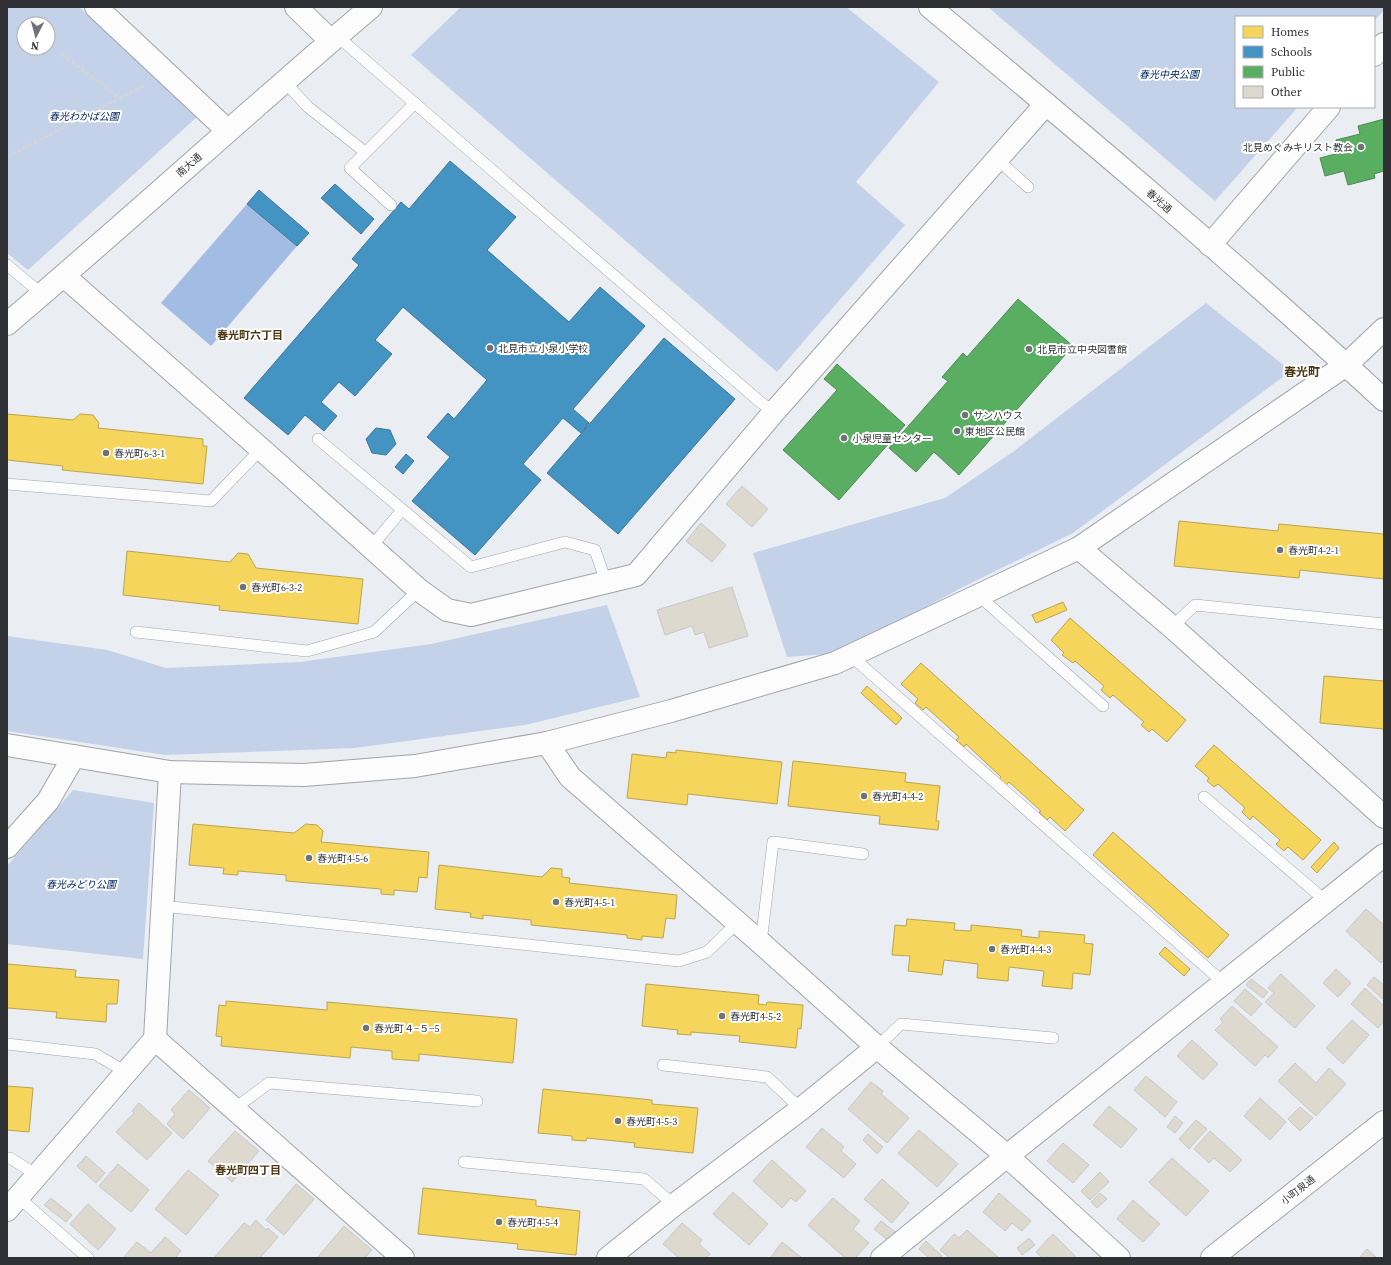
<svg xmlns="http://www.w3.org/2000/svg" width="1391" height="1265" font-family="'Source Serif 4','Noto Sans JP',serif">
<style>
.green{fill:#c3d2e9;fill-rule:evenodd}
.water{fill:#a3bce3}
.homes{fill:#f6d55c;stroke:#baa450}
.schools{fill:#4393c3;stroke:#3d7698}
.public{fill:#5aae61;stroke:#4d8854}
.building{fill:#ded9cf;stroke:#c7c8c8}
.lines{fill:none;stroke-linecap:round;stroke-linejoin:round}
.service-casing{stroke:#a1a4a8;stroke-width:12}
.minor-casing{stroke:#a1a4a8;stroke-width:24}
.tertiary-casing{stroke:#a1a4a8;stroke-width:24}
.path{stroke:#d3d4d6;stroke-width:2.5;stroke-dasharray:4 2;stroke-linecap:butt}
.service{stroke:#fcfcfd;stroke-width:11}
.minor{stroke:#fcfcfd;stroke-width:22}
.tertiary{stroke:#fcfcfd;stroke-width:22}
.poi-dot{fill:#707376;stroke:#fff;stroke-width:1.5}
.labels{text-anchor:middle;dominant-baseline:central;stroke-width:4;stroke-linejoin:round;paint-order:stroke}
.park-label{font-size:10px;font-style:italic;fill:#002462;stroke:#fff}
.poi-label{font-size:10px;fill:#2f3134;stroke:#fff;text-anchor:start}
.street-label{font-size:10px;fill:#2f3134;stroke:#fff}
.neighbourhood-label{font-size:11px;font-weight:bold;fill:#4d3712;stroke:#fff}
.quarter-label{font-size:12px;font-weight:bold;fill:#4d3712;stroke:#fff}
</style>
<rect width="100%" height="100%" fill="#eaeef2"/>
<g class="green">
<path d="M 7,7 L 79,7 L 197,117 L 28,270 L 7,253 ZM 24,24 L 48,24 L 48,48 L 24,48 Z"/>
<path d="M 461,7 L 846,7 L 939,82 L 856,182 L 905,225 L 777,372 L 411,55 Z"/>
<path d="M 988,7 L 1384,7 L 1384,10 L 1374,21 L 1374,17 L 1236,17 L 1236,107 L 1298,107 L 1215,201 Z"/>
<path d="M 1206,303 L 1291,371 L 1073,533 L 961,588 L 841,653 L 787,657 L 753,553 L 945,498 L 1014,451 Z"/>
<path d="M 607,605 L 640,697 L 525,725 L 355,748 L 165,755 L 7,731 L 7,636 L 107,650 L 166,668 L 300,662 L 431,644 Z"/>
<path d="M 73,790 L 154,803 L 143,959 L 7,944 L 7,866 Z"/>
</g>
<path class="water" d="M 247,204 L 297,246 L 211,346 L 161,303 Z"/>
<g class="homes">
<path d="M 7,414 L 73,420 L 80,414 L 93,415 L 99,423 L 98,428 L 203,439 L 203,446 L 207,446 L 203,484 L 62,470 L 63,466 L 7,460 Z"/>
<path d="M 1179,521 L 1278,531 L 1279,524 L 1384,534 L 1384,579 L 1300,570 L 1299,578 L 1174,566 Z"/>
<path d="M 127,551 L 230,562 L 238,553 L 248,554 L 256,568 L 363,579 L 358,624 L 219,610 L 220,606 L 123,595 Z"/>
<path d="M 1063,602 L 1067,610 L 1036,623 L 1032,615 Z"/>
<path d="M 1070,618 L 1186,720 L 1167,742 L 1152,729 L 1149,732 L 1141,725 L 1144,722 L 1113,695 L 1110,698 L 1101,690 L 1104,686 L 1075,661 L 1073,663 L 1062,655 L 1064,653 L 1051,640 Z"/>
<path d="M 921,663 L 1084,810 L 1065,831 L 1050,817 L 1047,820 L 1039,812 L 1041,811 L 1009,782 L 1006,785 L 999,779 L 1001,777 L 966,744 L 964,747 L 956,740 L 959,737 L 926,707 L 923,710 L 915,703 L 918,699 L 901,684 Z"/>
<path d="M 1324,676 L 1384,681 L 1384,729 L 1320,723 Z"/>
<path d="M 867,686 L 902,718 L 896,725 L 861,693 Z"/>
<path d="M 1214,745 L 1321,840 L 1303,860 L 1288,847 L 1284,851 L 1276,844 L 1280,840 L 1253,816 L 1250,820 L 1242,812 L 1245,808 L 1218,784 L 1214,787 L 1207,781 L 1209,778 L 1195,766 Z"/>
<path d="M 676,750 L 782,762 L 777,804 L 688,794 L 687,805 L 627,798 L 632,754 L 666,758 L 667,752 L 676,753 Z"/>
<path d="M 793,761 L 906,773 L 905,782 L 940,786 L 936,821 L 939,821 L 938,830 L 879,824 L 880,816 L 788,806 Z"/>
<path d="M 193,824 L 294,833 L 306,824 L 317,825 L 323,831 L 321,842 L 429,852 L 427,878 L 419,877 L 417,892 L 394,890 L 394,895 L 381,894 L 381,889 L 286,881 L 286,875 L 238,871 L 238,875 L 223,874 L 224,868 L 189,865 Z"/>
<path d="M 1113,832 L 1229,935 L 1208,958 L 1093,855 Z"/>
<path d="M 1334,842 L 1339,848 L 1317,873 L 1311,867 Z"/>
<path d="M 439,865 L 542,877 L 551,868 L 562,869 L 562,877 L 570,878 L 569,883 L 677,895 L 675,919 L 666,918 L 663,938 L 642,936 L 642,940 L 627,938 L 627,935 L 531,925 L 531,920 L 483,915 L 483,919 L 470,917 L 471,913 L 435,909 Z"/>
<path d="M 907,919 L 955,923 L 954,930 L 971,931 L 971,925 L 1022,930 L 1021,936 L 1039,938 L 1039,931 L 1085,935 L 1084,943 L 1093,944 L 1090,975 L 1073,973 L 1072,989 L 1042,986 L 1044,971 L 1009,967 L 1008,981 L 977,978 L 978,964 L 944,960 L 942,975 L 908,971 L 910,956 L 892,955 L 895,925 L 906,926 Z"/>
<path d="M 1165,947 L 1190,969 L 1184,976 L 1159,954 Z"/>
<path d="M 7,964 L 76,970 L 75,977 L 119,980 L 117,1004 L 107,1004 L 106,1022 L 56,1018 L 57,1012 L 8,1008 L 7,1010 Z"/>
<path d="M 646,984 L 759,995 L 758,1004 L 766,1005 L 767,1002 L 803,1005 L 801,1029 L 798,1028 L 796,1048 L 739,1042 L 740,1036 L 691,1032 L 691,1035 L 677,1034 L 678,1030 L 642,1026 Z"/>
<path d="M 226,1001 L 327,1010 L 327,1002 L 517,1019 L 513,1063 L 419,1054 L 419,1061 L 392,1059 L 392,1051 L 351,1047 L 350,1058 L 221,1046 L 222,1037 L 216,1036 L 219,1005 L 226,1006 Z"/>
<path d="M 7,1086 L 33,1088 L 29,1132 L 7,1130 Z"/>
<path d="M 543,1089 L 652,1100 L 652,1104 L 698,1108 L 693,1153 L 634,1147 L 635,1143 L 587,1138 L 586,1141 L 572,1140 L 572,1136 L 538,1133 Z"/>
<path d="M 423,1188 L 536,1200 L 536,1206 L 580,1211 L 576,1255 L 517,1249 L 518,1244 L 418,1234 Z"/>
</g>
<g class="schools">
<path d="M 450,161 L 516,217 L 487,250 L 569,322 L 600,287 L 645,326 L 573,409 L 589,423 L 581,433 L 563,418 L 523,464 L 541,480 L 475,555 L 412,501 L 450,457 L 427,437 L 448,413 L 454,419 L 487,380 L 403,307 L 375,340 L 392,354 L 355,396 L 339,382 L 321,402 L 337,416 L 324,431 L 305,415 L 288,435 L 244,398 L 359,265 L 352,259 L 401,202 L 409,209 Z"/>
<path d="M 335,184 L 374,219 L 361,234 L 321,198 Z"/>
<path d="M 259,190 L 309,233 L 297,246 L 247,204 Z"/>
<path d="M 664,338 L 735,399 L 618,534 L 547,473 Z"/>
<path d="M 376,428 L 390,430 L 396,444 L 386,455 L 372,453 L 366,439 Z"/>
<path d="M 406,454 L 414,461 L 403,474 L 395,467 Z"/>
</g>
<g class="public">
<path d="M 1384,119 L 1384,171 L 1374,174 L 1375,178 L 1348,185 L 1344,171 L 1325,176 L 1320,158 L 1339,153 L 1336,140 L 1360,134 L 1358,126 Z"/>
<path d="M 1018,299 L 1073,346 L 959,475 L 934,452 L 916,472 L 889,448 L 948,381 L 942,377 L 963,353 L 967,357 Z"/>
<path d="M 837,364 L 905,425 L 839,500 L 783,450 L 837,390 L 824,379 Z"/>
</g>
<g class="building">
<path d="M 742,486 L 768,509 L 752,527 L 726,504 Z"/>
<path d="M 701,523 L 726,545 L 712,562 L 686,541 Z"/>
<path d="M 732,587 L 748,636 L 709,648 L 704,632 L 695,635 L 692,626 L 665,635 L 657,610 Z"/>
<path d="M 1366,909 L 1384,925 L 1384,960 L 1381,963 L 1346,931 Z"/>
<path d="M 1336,969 L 1351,983 L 1338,997 L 1323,983 Z"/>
<path d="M 1281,974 L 1315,1006 L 1295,1028 L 1265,1002 L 1274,993 L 1268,988 Z"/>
<path d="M 1374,977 L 1384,985 L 1384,1000 L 1367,985 Z"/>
<path d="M 1251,979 L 1268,992 L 1263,998 L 1246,985 Z"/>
<path d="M 1365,988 L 1384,1006 L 1384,1021 L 1378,1028 L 1351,1004 Z"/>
<path d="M 1245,989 L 1262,1004 L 1251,1016 L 1234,1001 Z"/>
<path d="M 1232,1006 L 1278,1047 L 1268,1058 L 1265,1055 L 1255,1066 L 1215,1030 L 1223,1022 L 1220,1019 Z"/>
<path d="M 1352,1020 L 1369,1035 L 1343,1064 L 1326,1048 Z"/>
<path d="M 1192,1040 L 1218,1064 L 1203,1080 L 1177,1056 Z"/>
<path d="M 1295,1063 L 1316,1083 L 1329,1068 L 1346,1084 L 1316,1116 L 1278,1081 Z"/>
<path d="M 1146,1076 L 1177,1102 L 1165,1117 L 1134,1090 Z"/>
<path d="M 871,1082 L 883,1091 L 881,1094 L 909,1118 L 887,1143 L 848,1109 Z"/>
<path d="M 189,1090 L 210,1108 L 183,1139 L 167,1124 L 175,1114 L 171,1110 Z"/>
<path d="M 1260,1098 L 1286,1122 L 1270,1140 L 1244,1116 Z"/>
<path d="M 139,1103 L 172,1133 L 147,1160 L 116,1132 L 134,1113 L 132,1111 Z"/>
<path d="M 1109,1106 L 1137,1129 L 1121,1148 L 1093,1125 Z"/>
<path d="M 1300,1107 L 1313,1118 L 1300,1131 L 1288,1119 Z"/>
<path d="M 1175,1116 L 1183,1123 L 1175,1133 L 1167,1127 Z"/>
<path d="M 1196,1120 L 1207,1129 L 1189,1149 L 1179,1139 Z"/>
<path d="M 822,1128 L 844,1147 L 841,1151 L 856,1164 L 844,1178 L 806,1147 Z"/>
<path d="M 919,1130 L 958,1164 L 937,1187 L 898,1153 Z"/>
<path d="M 235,1131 L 259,1151 L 232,1182 L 208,1161 Z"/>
<path d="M 1210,1131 L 1242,1160 L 1230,1172 L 1214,1158 L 1209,1163 L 1194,1149 Z"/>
<path d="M 868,1134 L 883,1147 L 877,1154 L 863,1140 Z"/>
<path d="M 1063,1143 L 1089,1165 L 1073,1183 L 1047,1161 Z"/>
<path d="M 86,1156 L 105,1173 L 96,1183 L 77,1166 Z"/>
<path d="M 1172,1158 L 1209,1191 L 1186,1216 L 1149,1182 Z"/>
<path d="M 772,1160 L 806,1191 L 796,1202 L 791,1198 L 782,1208 L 753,1181 Z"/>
<path d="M 118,1164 L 149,1190 L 131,1212 L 99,1186 Z"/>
<path d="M 188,1170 L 219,1195 L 186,1235 L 155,1209 Z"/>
<path d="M 1100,1172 L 1109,1182 L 1090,1200 L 1081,1191 Z"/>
<path d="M 882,1179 L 909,1203 L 892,1223 L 864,1199 Z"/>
<path d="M 296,1184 L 314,1199 L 284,1235 L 266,1220 Z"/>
<path d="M 733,1192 L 768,1224 L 749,1245 L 713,1214 Z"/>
<path d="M 999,1193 L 1031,1221 L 1022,1231 L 1012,1223 L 1005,1231 L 983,1212 Z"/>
<path d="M 1100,1193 L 1107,1199 L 1097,1208 L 1091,1202 Z"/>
<path d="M 51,1198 L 72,1215 L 66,1222 L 44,1205 Z"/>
<path d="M 833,1198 L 860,1221 L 853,1229 L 869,1243 L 855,1258 L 845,1258 L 808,1225 Z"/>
<path d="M 1133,1200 L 1160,1224 L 1143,1242 L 1117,1219 Z"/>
<path d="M 88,1204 L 116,1229 L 98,1250 L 70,1224 Z"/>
<path d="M 256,1220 L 266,1230 L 268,1228 L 278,1237 L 260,1258 L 214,1258 L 244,1223 L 250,1227 Z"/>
<path d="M 881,1221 L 897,1233 L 890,1242 L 874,1229 Z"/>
<path d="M 682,1223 L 702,1240 L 699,1244 L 710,1254 L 706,1258 L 679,1258 L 663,1244 Z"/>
<path d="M 344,1226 L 372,1250 L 365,1258 L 317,1258 Z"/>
<path d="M 967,1230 L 999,1258 L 950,1258 L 940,1250 L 954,1234 L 959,1238 Z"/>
<path d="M 1053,1234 L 1077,1258 L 1050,1258 L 1049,1257 L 1042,1258 L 1036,1252 Z"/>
<path d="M 165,1237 L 181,1251 L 175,1258 L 123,1258 L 137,1242 L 151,1253 Z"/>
<path d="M 1029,1238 L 1035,1245 L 1022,1255 L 1017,1248 Z"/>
<path d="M 926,1241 L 942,1256 L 940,1258 L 929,1258 L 919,1249 Z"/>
<path d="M 782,1242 L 802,1258 L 770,1258 Z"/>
<path d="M 1367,1249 L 1377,1258 L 1359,1258 Z"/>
</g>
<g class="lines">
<defs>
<g id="service">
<path d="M 337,36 L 759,401 L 774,412"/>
<path d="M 285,82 L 308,107 L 365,152"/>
<path d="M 998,160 L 1028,187"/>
<path d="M 391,205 L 350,168 L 415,103"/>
<path d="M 7,265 L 42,294"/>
<path d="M 318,439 L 471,567 L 565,542 L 595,550 L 606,582"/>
<path d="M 7,484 L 211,501 L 261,449"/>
<path d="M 371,547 L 402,510"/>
<path d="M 978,595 L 1103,706"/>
<path d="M 1172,627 L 1195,605 L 1384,624"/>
<path d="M 136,632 L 307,651 L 374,632 L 419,590"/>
<path d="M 851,656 L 1224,983"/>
<path d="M 1204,797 L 1326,901"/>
<path d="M 162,906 L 679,961 L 707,952 L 737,923"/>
<path d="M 761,943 L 773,842 L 863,854"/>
<path d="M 7,1044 L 95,1054 L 126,1072"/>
<path d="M 877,1047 L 901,1024 L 1053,1038"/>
<path d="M 663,1065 L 767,1077 L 801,1109"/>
<path d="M 234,1109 L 269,1083 L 477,1101"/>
<path d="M 7,1158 L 10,1158 L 37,1175"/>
<path d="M 464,1162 L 644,1179 L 674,1205"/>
<path d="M 18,1197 L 88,1258"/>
</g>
<g id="minor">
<path d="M 96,7 L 228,131"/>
<path d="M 296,7 L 331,41"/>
<path d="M 1374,55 L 1384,44"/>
<path d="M 1210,245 L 1329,107"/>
<path d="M 64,276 L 261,449 L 419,590 L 447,610 L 471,615 L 636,575 L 774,412 L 1046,104"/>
<path d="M 1079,548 L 1172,627 L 1384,817"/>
<path d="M 547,743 L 570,777 L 761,943 L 877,1047 L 1007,1156 L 1119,1258"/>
<path d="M 7,745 L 170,772 L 304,775 L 415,766 L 547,743 L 671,711 L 835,663 L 1079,548 L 1346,365 L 1384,329"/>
<path d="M 7,847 L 48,801 L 74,756"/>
<path d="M 155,1039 L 403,1258"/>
<path d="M 7,1210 L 155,1039 L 170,772"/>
<path d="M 608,1258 L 674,1205 L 801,1109 L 877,1047"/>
<path d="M 882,1258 L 1007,1156 L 1384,855"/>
</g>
<g id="tertiary">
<path d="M 930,7 C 1084,135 1237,264 1384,400"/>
<path d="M 7,324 C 130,220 248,111 371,7"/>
<path d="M 1212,1258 L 1384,1122"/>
</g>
</defs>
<use href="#service" class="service-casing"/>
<use href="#minor" class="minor-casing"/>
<use href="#tertiary" class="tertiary-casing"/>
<g class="path">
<path d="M 62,54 L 119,98"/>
<path d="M 7,157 L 145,85"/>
</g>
<use href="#service" class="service"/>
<use href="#minor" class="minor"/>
<use href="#tertiary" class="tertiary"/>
</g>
<g class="poi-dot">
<circle cx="1361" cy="147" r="4"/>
<circle cx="490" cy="348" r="4"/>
<circle cx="1029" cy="349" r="4"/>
<circle cx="965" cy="415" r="4"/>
<circle cx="957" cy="431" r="4"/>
<circle cx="844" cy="438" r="4"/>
<circle cx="106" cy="453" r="4"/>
<circle cx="1280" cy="550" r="4"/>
<circle cx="243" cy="587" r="4"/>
<circle cx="864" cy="796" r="4"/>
<circle cx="309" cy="858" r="4"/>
<circle cx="556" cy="902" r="4"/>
<circle cx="992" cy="949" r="4"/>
<circle cx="722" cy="1016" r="4"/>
<circle cx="366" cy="1028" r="4"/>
<circle cx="618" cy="1121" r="4"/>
<circle cx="499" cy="1222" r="4"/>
</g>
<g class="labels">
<g class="park-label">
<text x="1169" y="74">春光中央公園</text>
<text x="84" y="116">春光わかば公園</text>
<text x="81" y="884">春光みどり公園</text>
</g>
<g class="poi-label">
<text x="1353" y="147" text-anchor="end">北見めぐみキリスト教会</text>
<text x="498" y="348">北見市立小泉小学校</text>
<text x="1037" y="349">北見市立中央図書館</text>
<text x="973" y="415">サンハウス</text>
<text x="965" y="431">東地区公民館</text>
<text x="852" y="438">小泉児童センター</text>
<text x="114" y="453">春光町6-3-1</text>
<text x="1288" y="550">春光町4-2-1</text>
<text x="251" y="587">春光町6-3-2</text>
<text x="872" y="796">春光町4-4-2</text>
<text x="317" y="858">春光町4-5-6</text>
<text x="564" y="902">春光町4-5-1</text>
<text x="1000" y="949">春光町4-4-3</text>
<text x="730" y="1016">春光町4-5-2</text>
<text x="374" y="1028">春光町４−５−5</text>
<text x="626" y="1121">春光町4-5-3</text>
<text x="507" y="1222">春光町4-5-4</text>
</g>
<g class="street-label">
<text transform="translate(189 165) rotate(-41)">南大通</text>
<text transform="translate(1159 201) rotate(41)">春光通</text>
<text transform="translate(1298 1190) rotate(-38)">小町泉通</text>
</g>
<g class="neighbourhood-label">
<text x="250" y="335">春光町六丁目</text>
<text x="248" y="1170">春光町四丁目</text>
</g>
<g class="quarter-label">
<text x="1302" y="372">春光町</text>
</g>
</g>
<rect width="1391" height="1265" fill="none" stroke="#2f3134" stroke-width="16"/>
<rect x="1235" y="16" width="140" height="92" fill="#ffffff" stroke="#acadae"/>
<rect x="1243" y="26" width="20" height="12" fill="#f6d55c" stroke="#acadae"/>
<text x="1271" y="36" font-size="12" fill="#2f3134">Homes</text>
<rect x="1243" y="46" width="20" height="12" fill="#4393c3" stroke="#acadae"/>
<text x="1271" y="56" font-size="12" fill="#2f3134">Schools</text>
<rect x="1243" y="66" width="20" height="12" fill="#5aae61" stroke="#acadae"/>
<text x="1271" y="76" font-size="12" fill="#2f3134">Public</text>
<rect x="1243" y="86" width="20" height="12" fill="#ded9cf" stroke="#acadae"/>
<text x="1271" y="96" font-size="12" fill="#2f3134">Other</text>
<g transform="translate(36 36) rotate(186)"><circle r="19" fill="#ffffff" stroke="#acadae"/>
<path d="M0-3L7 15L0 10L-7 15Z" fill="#707376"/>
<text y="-6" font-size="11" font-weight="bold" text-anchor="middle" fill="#2f3134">N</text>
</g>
</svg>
